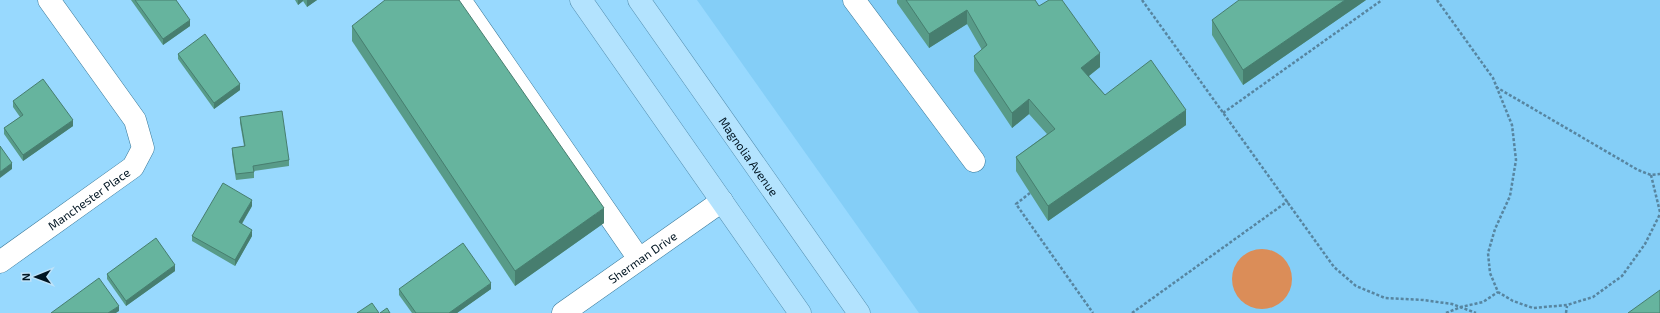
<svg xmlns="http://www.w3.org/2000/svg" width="1660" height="313" font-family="'Exo 2',sans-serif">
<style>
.built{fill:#84cef7}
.green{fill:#db8d58}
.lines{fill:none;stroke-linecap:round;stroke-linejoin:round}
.minor-casing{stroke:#387899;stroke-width:23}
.major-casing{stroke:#548fb0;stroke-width:23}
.path{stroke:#5785a0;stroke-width:2.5;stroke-dasharray:3 2;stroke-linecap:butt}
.minor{stroke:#fff;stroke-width:22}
.major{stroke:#b3e3fe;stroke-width:22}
.wall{fill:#589b88}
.shaded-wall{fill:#477e6f}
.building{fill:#66b49e;stroke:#477e6f}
.labels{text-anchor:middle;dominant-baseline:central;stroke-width:3;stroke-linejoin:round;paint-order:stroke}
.street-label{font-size:12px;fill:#001522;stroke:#bde2f9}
</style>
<rect width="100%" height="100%" fill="#98d9fe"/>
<path class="built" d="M 697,0 L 1660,0 L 1660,313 L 919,313 Z"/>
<circle class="green" cx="1262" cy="279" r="30"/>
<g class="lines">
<defs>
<g id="minor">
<path d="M 460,0 L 639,259"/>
<path d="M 854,0 L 974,161"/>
<path id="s1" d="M 0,262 L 133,167 L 143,148 L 135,120 L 49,0"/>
<path id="s2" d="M 563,313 L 722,201"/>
</g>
<g id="major">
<path d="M 581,0 L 800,313"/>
<path id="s3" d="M 639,0 L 859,313"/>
</g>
</defs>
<use href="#minor" class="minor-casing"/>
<use href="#major" class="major-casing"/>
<g class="path">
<path d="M 1142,0 L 1334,267 L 1356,286 L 1385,298 L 1423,300 L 1452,304 L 1476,313"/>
<path d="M 1437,0 L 1493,78 L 1512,125 L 1516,160 L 1510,196 L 1495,229 L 1488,253 L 1490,273 L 1498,292 L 1513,301 L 1533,308 L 1567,305 L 1593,297 L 1622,276 L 1645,244 L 1660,214"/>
<path d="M 1496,87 L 1638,170 L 1651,175 L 1660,174"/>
<path d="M 1223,113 L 1382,0"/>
<path d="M 1651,175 L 1660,212"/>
<path d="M 1030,193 L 1016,204 L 1093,313"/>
<path d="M 1132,313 L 1288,201"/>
<path d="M 1446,313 L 1461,307 L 1483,302 L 1498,292"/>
<path d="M 1566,313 L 1567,306"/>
</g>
<use href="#minor" class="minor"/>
<use href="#major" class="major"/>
</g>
<g class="wall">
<path d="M 131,0 L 176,0 L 190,26 L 163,45 Z"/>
<path d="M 295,0 L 317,0 L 307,7 L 303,1 L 298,5 Z"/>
<path d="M 897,0 L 1035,0 L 1039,6 L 1100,67 L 1089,76 L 1105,95 L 1186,125 L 1048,221 L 1016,171 L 1016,157 L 1047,134 L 1029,114 L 1012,128 L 974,71 L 974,56 L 982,50 L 967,24 L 929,48 L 897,3 Z"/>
<path d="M 1366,0 L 1243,85 L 1212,35 L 1212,20 Z"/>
<path d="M 352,26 L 604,223 L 515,286 L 352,41 Z"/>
<path d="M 178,54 L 240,90 L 214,109 L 178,59 Z"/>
<path d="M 13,101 L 73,126 L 23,161 L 4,134 L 4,128 L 20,117 L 13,107 Z"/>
<path d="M 240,117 L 289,160 L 289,166 L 254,171 L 254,178 L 236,180 L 232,154 L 232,148 L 244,146 L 240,123 Z"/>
<path d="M 252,206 L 242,224 L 252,236 L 235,266 L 192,241 L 192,236 Z"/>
<path d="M 175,271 L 126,306 L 107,279 L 107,274 Z"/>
<path d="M 399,289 L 491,289 L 457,313 L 412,313 L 399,295 Z"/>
</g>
<g class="shaded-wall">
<path d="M 298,0 L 303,0 L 303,1 L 298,5 Z"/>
<path d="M 307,0 L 317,0 L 307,7 Z"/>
<path d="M 1345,0 L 1366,0 L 1243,85 L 1243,70 Z"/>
<path d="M 967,10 L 967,24 L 929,48 L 929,34 Z"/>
<path d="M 190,20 L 190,26 L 163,45 L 163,39 Z"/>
<path d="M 1100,53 L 1100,67 L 1081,82 L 1081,68 Z"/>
<path d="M 240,84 L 240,90 L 214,109 L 214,103 Z"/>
<path d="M 1029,99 L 1029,114 L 1012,128 L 1012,113 Z"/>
<path d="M 1186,110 L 1186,125 L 1048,221 L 1048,206 Z"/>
<path d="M 73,120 L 73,126 L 23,161 L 23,155 Z"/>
<path d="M 12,163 L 12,169 L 0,178 L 0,172 Z"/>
<path d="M 252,200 L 252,206 L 239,228 L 239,222 Z"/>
<path d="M 604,208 L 604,223 L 515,286 L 515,271 Z"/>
<path d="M 252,230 L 252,236 L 235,266 L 235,260 Z"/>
<path d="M 175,265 L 175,271 L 126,306 L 126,301 Z"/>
<path d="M 491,283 L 491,289 L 457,313 L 449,313 Z"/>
<path d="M 119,306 L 119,311 L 116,313 L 108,313 Z"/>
</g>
<g class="building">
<path d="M 135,0 L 176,0 L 190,20 L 163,39 Z"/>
<path d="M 385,0 L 459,0 L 604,208 L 515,271 L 352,26 Z"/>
<path d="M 906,0 L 1035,0 L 1039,6 L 1049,0 L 1062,0 L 1100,53 L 1081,68 L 1105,95 L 1151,60 L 1186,110 L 1048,206 L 1016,157 L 1055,129 L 1029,99 L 1012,113 L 974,56 L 987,45 L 967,10 L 929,34 Z"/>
<path d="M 1239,0 L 1345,0 L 1243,70 L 1212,20 Z"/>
<path d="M 205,34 L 240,84 L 214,103 L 178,54 Z"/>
<path d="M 43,79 L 73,120 L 23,155 L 4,128 L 23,115 L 13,101 Z"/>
<path d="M 282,111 L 289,160 L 253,166 L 254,172 L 236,174 L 232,148 L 245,146 L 240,117 Z"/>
<path d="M 0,146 L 12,163 L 0,172 Z"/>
<path d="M 223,183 L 252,200 L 239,222 L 252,230 L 235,260 L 192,236 Z"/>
<path d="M 156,238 L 175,265 L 126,301 L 107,274 Z"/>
<path d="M 463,243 L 491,283 L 449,313 L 416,313 L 399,289 Z"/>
<path d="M 99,278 L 119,306 L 108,313 L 51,313 Z"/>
<path d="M 1660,290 L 1660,313 L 1628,313 Z"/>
<path d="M 372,303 L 379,313 L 357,313 Z"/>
<path d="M 387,308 L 390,313 L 380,313 Z"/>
</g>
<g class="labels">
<g class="street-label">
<text stroke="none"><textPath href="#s3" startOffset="191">Magnolia Avenue</textPath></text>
<text stroke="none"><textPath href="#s1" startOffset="109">Manchester Place</textPath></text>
<text stroke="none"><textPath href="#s2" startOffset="97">Sherman Drive</textPath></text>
</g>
</g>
<g transform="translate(36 277) rotate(269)" stroke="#bde2f9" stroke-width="3" paint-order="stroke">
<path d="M0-3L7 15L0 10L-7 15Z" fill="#001522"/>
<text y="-6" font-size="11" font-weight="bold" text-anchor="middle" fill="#001522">N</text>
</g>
</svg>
